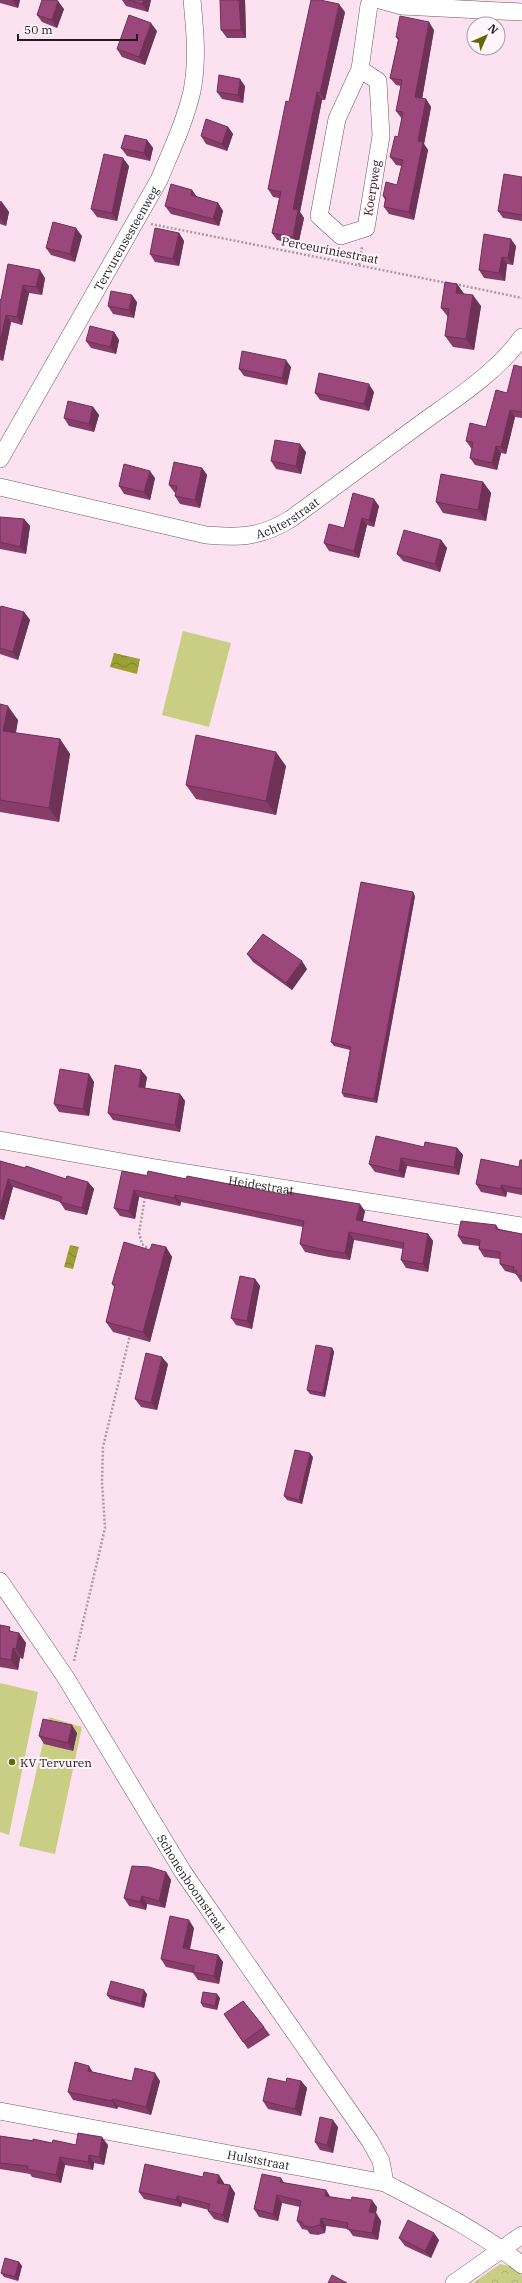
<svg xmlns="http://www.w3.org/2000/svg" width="522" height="2283" font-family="'IBM Plex Serif',serif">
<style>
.forest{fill:url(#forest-crowns)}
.garden{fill:#c9ce84}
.water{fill:url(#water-waves)}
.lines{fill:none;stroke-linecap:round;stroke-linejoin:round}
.minor-casing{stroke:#6e5964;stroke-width:18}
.path{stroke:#ae9aa5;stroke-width:2.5;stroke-dasharray:2 2;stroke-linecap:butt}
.minor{stroke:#fff;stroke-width:17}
.wall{fill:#863d6a}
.shaded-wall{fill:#6d3256}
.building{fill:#9c477b;stroke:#6d3256}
.poi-dot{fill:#646704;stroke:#fff5fa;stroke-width:1.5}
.labels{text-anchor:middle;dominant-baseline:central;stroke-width:4;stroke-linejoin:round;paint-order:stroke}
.street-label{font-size:12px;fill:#231a1f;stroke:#fff5fa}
.poi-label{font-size:12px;fill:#231a1f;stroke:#fff5fa;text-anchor:start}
</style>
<defs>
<pattern id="forest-crowns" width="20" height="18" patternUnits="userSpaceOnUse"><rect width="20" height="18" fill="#c9ce84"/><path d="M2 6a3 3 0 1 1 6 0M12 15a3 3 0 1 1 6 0" fill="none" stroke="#acb072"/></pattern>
<pattern id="water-waves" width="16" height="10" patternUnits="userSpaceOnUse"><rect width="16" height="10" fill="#9ca035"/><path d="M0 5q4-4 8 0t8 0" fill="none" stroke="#7f822c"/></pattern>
</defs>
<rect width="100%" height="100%" fill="#fce2f0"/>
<path class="forest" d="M 500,2264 L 513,2267 L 522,2275 L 522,2283 L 473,2283 Z"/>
<g class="garden">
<path d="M 183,631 L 231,643 L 209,727 L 162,715 Z"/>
<path d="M 0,1683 L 38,1692 L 9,1835 L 0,1832 Z"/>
<path d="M 49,1717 L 82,1727 L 55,1854 L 19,1846 Z"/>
</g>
<g class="water">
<path d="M 114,653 L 140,659 L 137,674 L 110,667 Z"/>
<path d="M 70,1245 L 79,1247 L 73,1269 L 64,1267 Z"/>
</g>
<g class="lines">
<defs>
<g id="minor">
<path d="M 380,0 L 402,6 L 522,12"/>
<path d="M 360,69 L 378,81 L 381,136 L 366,228 L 341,236 L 319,216 L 337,119 L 360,69 L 369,5 L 372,0"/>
<path id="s1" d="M 0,459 L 159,180 C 171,151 185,122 192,91 C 198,61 195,30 192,0"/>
<path id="s2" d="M 0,487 L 206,535 C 241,538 262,537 292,518 C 336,486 380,454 423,422 C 458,397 497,372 522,337"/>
<path id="s3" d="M 0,1140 L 150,1167 L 522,1226"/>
<path id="s4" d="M 0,1581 L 66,1678 L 183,1872 L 370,2141 L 381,2161 L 385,2183"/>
<path id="s5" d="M 0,2111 L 385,2183 C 431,2207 481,2232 522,2265"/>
<path d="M 454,2283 L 522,2235"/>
</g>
</defs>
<use href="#minor" class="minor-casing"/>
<g class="path">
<path d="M 151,224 L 447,283"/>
<path d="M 359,265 L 362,247"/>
<path d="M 455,284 L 522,298"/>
<path d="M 145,1197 L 139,1233 L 142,1244 L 150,1250"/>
<path d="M 74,1661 L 105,1528 L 102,1482 L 103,1447 L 130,1335"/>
</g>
<use href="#minor" class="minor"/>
</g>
<g class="wall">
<path d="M 0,0 L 20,0 L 18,8 L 0,3 Z"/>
<path d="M 122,0 L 151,0 L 148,12 L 126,6 Z"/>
<path d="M 220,0 L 245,0 L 246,38 L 227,38 L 221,30 Z"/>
<path d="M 64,9 L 57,28 L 42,22 L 37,15 Z"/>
<path d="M 345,12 L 325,100 L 322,100 L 300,212 L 304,218 L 298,245 L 277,240 L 272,233 L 279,198 L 273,197 L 268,189 L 289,102 Z"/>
<path d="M 434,30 L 422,99 L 426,99 L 431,107 L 424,144 L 428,150 L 414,220 L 389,214 L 384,207 L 385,200 L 383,196 L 397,185 L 402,166 L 396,165 L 390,157 L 398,137 L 402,119 L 396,111 L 401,86 L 396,85 L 390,78 L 398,40 L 396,37 Z"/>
<path d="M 157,31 L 145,65 L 122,57 L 117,49 Z"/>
<path d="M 245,86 L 243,103 L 222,99 L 217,92 Z"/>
<path d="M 228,127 L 233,134 L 227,151 L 206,144 L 201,136 Z"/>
<path d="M 147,140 L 153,148 L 150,161 L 127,156 L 121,148 Z"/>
<path d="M 129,166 L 117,221 L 97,217 L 91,209 Z"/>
<path d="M 522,177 L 522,221 L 503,218 L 498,211 Z"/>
<path d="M 192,190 L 197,197 L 218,203 L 223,211 L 219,226 L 171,214 L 165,206 Z"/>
<path d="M 0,201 L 1,201 L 9,212 L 6,226 L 0,224 Z"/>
<path d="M 179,233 L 184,241 L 179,266 L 155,262 L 150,254 Z"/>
<path d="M 82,236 L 75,262 L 51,255 L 46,248 Z"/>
<path d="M 516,246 L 513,265 L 507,264 L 505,281 L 484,278 L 479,270 Z"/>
<path d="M 8,264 L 45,278 L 42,295 L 29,293 L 22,325 L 11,322 L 3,361 L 0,360 L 0,299 L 1,300 Z"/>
<path d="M 457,284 L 464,294 L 481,306 L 474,350 L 453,347 L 445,336 L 448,317 L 441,308 Z"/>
<path d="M 137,302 L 134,318 L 113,314 L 108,306 Z"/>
<path d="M 114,332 L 119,340 L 116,354 L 91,348 L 86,341 Z"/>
<path d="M 291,367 L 287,385 L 244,376 L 239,369 Z"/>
<path d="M 522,367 L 522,418 L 515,417 L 506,454 L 501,453 L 497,470 L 475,465 L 470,458 L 472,448 L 471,448 L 466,441 L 486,427 L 507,393 Z"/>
<path d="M 374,392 L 369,411 L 320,400 L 315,393 Z"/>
<path d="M 93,407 L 99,415 L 94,432 L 69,426 L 64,418 Z"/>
<path d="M 306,452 L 301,474 L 276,469 L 271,461 Z"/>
<path d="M 202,468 L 207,475 L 200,508 L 180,504 L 175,496 L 176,493 L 174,492 L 169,485 Z"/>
<path d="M 155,478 L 150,500 L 124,494 L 119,486 Z"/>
<path d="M 483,482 L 491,493 L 486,521 L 443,513 L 436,502 Z"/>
<path d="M 379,506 L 374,527 L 367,525 L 359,558 L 329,551 L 324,543 L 344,528 Z"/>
<path d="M 0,517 L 24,519 L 30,526 L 26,554 L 0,549 Z"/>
<path d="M 441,540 L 447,548 L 440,572 L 403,561 L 397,554 Z"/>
<path d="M 0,609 L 24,612 L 30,620 L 18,660 L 0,654 Z"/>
<path d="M 0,704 L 18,720 L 16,733 L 60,739 L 70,754 L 59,822 L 0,812 Z"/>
<path d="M 286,766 L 276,815 L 196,799 L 186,785 Z"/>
<path d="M 415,896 L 377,1103 L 344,1097 L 342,1093 L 350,1050 L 334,1046 L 331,1042 Z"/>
<path d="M 247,954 L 307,969 L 292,990 L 253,962 Z"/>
<path d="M 89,1074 L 94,1082 L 89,1116 L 59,1112 L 54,1104 Z"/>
<path d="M 147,1077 L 145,1088 L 180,1094 L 185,1101 L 180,1132 L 113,1120 L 108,1113 Z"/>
<path d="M 424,1147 L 457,1148 L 463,1155 L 459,1175 L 407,1166 L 404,1178 L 375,1172 L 369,1164 Z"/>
<path d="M 522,1160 L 522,1195 L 507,1192 L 506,1197 L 481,1192 L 476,1184 L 519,1167 Z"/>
<path d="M 0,1161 L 66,1179 L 88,1182 L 94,1189 L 87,1215 L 65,1210 L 60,1202 L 13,1187 L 4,1220 L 0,1219 Z"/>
<path d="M 147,1176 L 186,1179 L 365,1211 L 363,1221 L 428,1234 L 433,1241 L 428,1272 L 406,1268 L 401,1260 L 403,1249 L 354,1240 L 350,1260 L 329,1257 L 305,1252 L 300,1244 L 303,1227 L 181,1202 L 180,1206 L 139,1197 L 135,1219 L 120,1216 L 114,1208 Z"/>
<path d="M 496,1225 L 499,1229 L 522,1234 L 522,1282 L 521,1282 L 516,1274 L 505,1271 L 500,1264 L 500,1259 L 484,1257 L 479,1249 L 479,1246 L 463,1244 L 458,1236 Z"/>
<path d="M 166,1247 L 172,1257 L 150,1342 L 113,1332 L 106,1322 L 115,1288 L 112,1284 L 150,1250 Z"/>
<path d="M 255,1279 L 260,1286 L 252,1329 L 236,1325 L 231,1318 Z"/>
<path d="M 332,1348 L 334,1352 L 325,1397 L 310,1394 L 307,1390 Z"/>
<path d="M 168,1364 L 157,1410 L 141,1407 L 135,1399 Z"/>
<path d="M 313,1457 L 302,1504 L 287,1500 L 284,1496 Z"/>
<path d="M 0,1625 L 13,1632 L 19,1633 L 26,1643 L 23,1659 L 20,1658 L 18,1670 L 0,1667 Z"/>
<path d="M 77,1733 L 73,1751 L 44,1744 L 39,1736 Z"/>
<path d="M 166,1872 L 171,1880 L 165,1908 L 147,1904 L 146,1910 L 129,1906 L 124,1898 Z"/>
<path d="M 194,1928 L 190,1950 L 218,1955 L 223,1962 L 219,1984 L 198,1980 L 193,1973 L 166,1967 L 161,1959 Z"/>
<path d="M 147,1994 L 144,2008 L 110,1999 L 107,1995 Z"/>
<path d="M 220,1998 L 217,2010 L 203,2007 L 201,2003 Z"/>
<path d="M 224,2014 L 264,2027 L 270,2035 L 248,2049 Z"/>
<path d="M 93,2072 L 132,2081 L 160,2081 L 151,2115 L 118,2107 L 117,2109 L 73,2100 L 68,2092 Z"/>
<path d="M 301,2081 L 307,2088 L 301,2116 L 268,2109 L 263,2101 L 286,2082 Z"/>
<path d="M 338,2127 L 333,2153 L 320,2150 L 315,2142 Z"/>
<path d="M 0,2136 L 52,2143 L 76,2145 L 108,2145 L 104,2165 L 94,2163 L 93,2170 L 65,2165 L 61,2183 L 32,2177 L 30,2174 L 0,2169 Z"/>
<path d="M 224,2183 L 224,2184 L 235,2193 L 228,2223 L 214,2219 L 208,2211 L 209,2210 L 182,2203 L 181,2207 L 144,2199 L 139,2192 Z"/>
<path d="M 284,2183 L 326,2190 L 330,2197 L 377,2207 L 376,2213 L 381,2221 L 378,2240 L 353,2236 L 348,2229 L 326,2226 L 325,2233 L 318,2235 L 310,2234 L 307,2230 L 302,2229 L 297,2221 L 300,2207 L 282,2203 L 278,2221 L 259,2217 L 254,2209 Z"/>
<path d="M 399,2238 L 439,2240 L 431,2258 L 405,2246 Z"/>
<path d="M 19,2262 L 22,2266 L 18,2281 L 4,2277 L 1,2273 Z"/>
</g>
<g class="shaded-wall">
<path d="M 12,0 L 20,0 L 18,8 Z"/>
<path d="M 144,0 L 151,0 L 148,12 L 142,4 Z"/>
<path d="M 239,0 L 245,0 L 246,38 L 241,30 Z"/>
<path d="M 58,1 L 64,9 L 57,28 L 52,20 Z"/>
<path d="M 339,4 L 345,12 L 325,100 L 320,93 Z"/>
<path d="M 429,22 L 434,30 L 421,105 L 415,97 Z"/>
<path d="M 151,23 L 157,31 L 145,65 L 139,57 Z"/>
<path d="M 240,79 L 245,86 L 243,103 L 238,95 Z"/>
<path d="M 317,92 L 322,100 L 300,212 L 304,218 L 298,245 L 293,237 L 293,209 Z"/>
<path d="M 426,99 L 431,107 L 424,144 L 428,150 L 414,220 L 409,212 L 418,141 Z"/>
<path d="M 228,127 L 233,134 L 227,151 L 222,144 Z"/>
<path d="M 147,140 L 153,148 L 150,161 L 144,153 Z"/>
<path d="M 123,158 L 129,166 L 117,221 L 112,213 Z"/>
<path d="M 192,190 L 197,198 L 191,195 Z"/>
<path d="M 1,201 L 9,212 L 6,226 L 0,218 L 0,206 Z"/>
<path d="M 218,203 L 223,211 L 219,226 L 213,219 Z"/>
<path d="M 76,228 L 82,236 L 75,262 L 70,254 Z"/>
<path d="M 179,233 L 184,241 L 179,266 L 173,259 Z"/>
<path d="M 511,239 L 516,246 L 513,265 L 508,258 Z"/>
<path d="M 502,257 L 507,264 L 505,281 L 499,273 Z"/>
<path d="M 40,270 L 45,278 L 42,295 L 36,287 Z"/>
<path d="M 457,284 L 465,295 L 456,293 Z"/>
<path d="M 23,285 L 29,293 L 22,325 L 17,317 Z"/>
<path d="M 132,295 L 137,302 L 134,318 L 129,310 Z"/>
<path d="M 473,295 L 481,306 L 474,350 L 466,339 Z"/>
<path d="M 6,315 L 11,322 L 3,361 L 0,356 L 0,342 Z"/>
<path d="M 114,332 L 119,340 L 116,354 L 110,347 Z"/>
<path d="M 286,360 L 291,367 L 287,385 L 282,378 Z"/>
<path d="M 369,384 L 374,392 L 369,411 L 364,404 Z"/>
<path d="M 93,407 L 99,415 L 94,432 L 89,424 Z"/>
<path d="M 510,410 L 515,417 L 506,454 L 501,447 Z"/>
<path d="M 300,444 L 306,452 L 301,474 L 296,466 Z"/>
<path d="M 496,446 L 501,453 L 497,470 L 492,463 Z"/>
<path d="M 202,468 L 207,475 L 200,508 L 195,500 Z"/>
<path d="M 150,471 L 155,478 L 150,500 L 144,492 Z"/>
<path d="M 483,482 L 491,493 L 486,521 L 478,510 Z"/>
<path d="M 374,499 L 379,506 L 374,527 L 369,520 Z"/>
<path d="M 362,518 L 367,525 L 359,558 L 354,551 Z"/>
<path d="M 24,519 L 30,526 L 26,554 L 20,547 Z"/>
<path d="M 441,540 L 447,548 L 440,572 L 435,564 Z"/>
<path d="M 24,612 L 30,620 L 18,660 L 13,652 Z"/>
<path d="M 8,706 L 18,720 L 13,745 L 3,731 Z"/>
<path d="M 60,739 L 70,754 L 59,822 L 49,808 Z"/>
<path d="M 276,752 L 286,766 L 276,815 L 266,801 Z"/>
<path d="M 413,892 L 415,896 L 377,1103 L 374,1099 Z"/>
<path d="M 302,961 L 307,969 L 292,990 L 286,983 Z"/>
<path d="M 141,1070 L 147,1077 L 144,1094 L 139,1087 Z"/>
<path d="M 89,1074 L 94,1082 L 89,1116 L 83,1109 Z"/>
<path d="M 180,1094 L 185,1101 L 180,1132 L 175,1125 Z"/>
<path d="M 457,1148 L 463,1155 L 459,1175 L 454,1167 Z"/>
<path d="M 401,1158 L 407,1166 L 404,1178 L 399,1171 Z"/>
<path d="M 8,1179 L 13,1187 L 4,1220 L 0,1214 L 0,1208 Z"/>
<path d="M 88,1182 L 94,1189 L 87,1215 L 82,1208 Z"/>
<path d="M 501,1185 L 507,1192 L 506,1197 L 501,1189 Z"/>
<path d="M 134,1190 L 139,1197 L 135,1219 L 129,1211 Z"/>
<path d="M 175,1195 L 181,1202 L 180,1206 L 175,1198 Z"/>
<path d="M 360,1204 L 365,1211 L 361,1227 L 356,1220 Z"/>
<path d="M 349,1232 L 354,1240 L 350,1260 L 345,1253 Z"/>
<path d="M 428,1234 L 433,1241 L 428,1272 L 423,1264 Z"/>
<path d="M 166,1247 L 172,1257 L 150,1342 L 143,1332 Z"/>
<path d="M 255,1279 L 260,1286 L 252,1329 L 247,1321 Z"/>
<path d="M 332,1348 L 334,1352 L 325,1397 L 323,1393 Z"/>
<path d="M 162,1357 L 168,1364 L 157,1410 L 151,1403 Z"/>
<path d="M 310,1453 L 313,1457 L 302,1504 L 299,1500 Z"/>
<path d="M 19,1633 L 26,1643 L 23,1659 L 16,1649 Z"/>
<path d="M 13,1648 L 20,1658 L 18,1670 L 11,1660 Z"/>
<path d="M 72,1725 L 77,1733 L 73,1751 L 68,1743 Z"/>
<path d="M 166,1872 L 171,1880 L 165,1908 L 159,1901 Z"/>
<path d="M 142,1896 L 147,1904 L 146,1910 L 140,1902 Z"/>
<path d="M 189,1920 L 194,1928 L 188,1956 L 183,1948 Z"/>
<path d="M 218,1955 L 223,1962 L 219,1984 L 214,1976 Z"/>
<path d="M 144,1990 L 147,1994 L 144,2008 L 141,2004 Z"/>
<path d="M 217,1994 L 220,1998 L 217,2010 L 215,2006 Z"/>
<path d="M 89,2066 L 94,2074 L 88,2071 Z"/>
<path d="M 155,2073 L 160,2081 L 151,2115 L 146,2107 Z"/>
<path d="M 301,2081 L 307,2088 L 301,2116 L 295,2109 Z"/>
<path d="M 112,2099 L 118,2107 L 117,2109 L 112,2101 Z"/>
<path d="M 333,2120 L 338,2127 L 333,2153 L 327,2145 Z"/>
<path d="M 102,2137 L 108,2145 L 104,2165 L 99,2157 Z"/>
<path d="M 89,2155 L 94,2163 L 93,2170 L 88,2162 Z"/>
<path d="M 60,2157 L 65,2165 L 61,2183 L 56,2175 Z"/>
<path d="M 219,2175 L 224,2183 L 222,2190 L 217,2183 Z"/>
<path d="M 281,2178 L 286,2186 L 280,2182 Z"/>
<path d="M 230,2185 L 235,2193 L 228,2223 L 223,2215 Z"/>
<path d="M 326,2190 L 331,2198 L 325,2196 Z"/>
<path d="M 277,2195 L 282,2203 L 278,2221 L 273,2214 Z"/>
<path d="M 177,2196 L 182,2203 L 181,2207 L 176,2200 Z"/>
<path d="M 372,2200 L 377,2207 L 376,2213 L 381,2221 L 378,2240 L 372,2233 L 369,2212 Z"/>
<path d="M 321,2218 L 326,2226 L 325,2233 L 320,2225 Z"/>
<path d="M 434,2233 L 439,2240 L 431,2258 L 425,2251 Z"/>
<path d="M 19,2262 L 22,2266 L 18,2281 L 15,2277 Z"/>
</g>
<g class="building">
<path d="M 42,0 L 55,0 L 58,1 L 52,20 L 37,15 Z"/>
<path d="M 128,0 L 144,0 L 142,4 Z"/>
<path d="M 220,0 L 239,0 L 241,30 L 221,30 Z"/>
<path d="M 311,0 L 320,0 L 339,4 L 320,93 L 317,92 L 293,209 L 298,210 L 293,237 L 272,233 L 281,192 L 268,189 L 286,101 L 289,102 Z"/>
<path d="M 129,15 L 151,23 L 139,57 L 117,49 Z"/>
<path d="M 400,16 L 429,22 L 415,97 L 426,99 L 418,141 L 423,142 L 409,212 L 384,207 L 386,197 L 383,196 L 386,182 L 397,185 L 403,160 L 390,157 L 395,136 L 398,137 L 403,112 L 396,111 L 402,80 L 390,78 L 399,38 L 396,37 Z"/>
<path d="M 219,75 L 240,79 L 238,95 L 217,92 Z"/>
<path d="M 206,119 L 228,127 L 222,144 L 201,136 Z"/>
<path d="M 125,135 L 147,140 L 144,153 L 121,148 Z"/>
<path d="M 104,154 L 123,158 L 112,213 L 91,209 Z"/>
<path d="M 504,174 L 522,177 L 522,215 L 498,211 Z"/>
<path d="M 171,184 L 192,190 L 191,195 L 218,203 L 213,219 L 165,206 Z"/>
<path d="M 53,222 L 76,228 L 70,254 L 46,248 Z"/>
<path d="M 155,228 L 179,233 L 173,259 L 150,254 Z"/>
<path d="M 484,234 L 511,239 L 508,258 L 502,257 L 499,273 L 479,270 Z"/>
<path d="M 8,264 L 40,270 L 36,287 L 23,285 L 17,317 L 6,315 L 0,342 L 0,299 L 1,300 Z"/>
<path d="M 445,282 L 457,284 L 456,293 L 473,295 L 466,339 L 445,336 L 449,309 L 441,308 Z"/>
<path d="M 111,291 L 132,295 L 129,310 L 108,306 Z"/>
<path d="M 90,326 L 114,332 L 110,347 L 86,341 Z"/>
<path d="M 242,351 L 286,360 L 282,378 L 239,369 Z"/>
<path d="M 514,365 L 522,367 L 522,412 L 510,410 L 501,447 L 496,446 L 492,463 L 470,458 L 473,442 L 466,441 L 470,423 L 486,427 L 496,390 L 507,393 Z"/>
<path d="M 319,373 L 369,384 L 364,404 L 315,393 Z"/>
<path d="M 68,401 L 93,407 L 89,424 L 64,418 Z"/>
<path d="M 275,440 L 300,444 L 296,466 L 271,461 Z"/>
<path d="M 174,462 L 202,468 L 195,500 L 175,496 L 177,486 L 169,485 Z"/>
<path d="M 124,464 L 150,471 L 144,492 L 119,486 Z"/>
<path d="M 441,474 L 483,482 L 478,510 L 436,502 Z"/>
<path d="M 353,493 L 374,499 L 369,520 L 362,518 L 354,551 L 324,543 L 329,524 L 344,528 Z"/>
<path d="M 0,517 L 24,519 L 20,547 L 0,542 Z"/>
<path d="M 404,530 L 441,540 L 435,564 L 397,554 Z"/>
<path d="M 1,606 L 24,612 L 13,652 L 0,648 L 0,609 Z"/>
<path d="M 0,704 L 8,706 L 3,731 L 60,739 L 49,808 L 0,800 Z"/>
<path d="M 196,735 L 276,752 L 266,801 L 186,785 Z"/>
<path d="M 361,882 L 413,892 L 374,1099 L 342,1093 L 351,1047 L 331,1042 Z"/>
<path d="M 263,934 L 302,961 L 286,983 L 247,954 Z"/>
<path d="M 115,1065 L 141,1070 L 139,1087 L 180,1094 L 175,1125 L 108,1113 Z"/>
<path d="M 60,1069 L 89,1074 L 83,1109 L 54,1104 Z"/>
<path d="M 376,1136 L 424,1147 L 425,1142 L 457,1148 L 454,1167 L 401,1158 L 399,1171 L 369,1164 Z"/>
<path d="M 481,1159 L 519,1167 L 520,1160 L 522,1160 L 522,1189 L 501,1185 L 501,1189 L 476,1184 Z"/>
<path d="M 0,1161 L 25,1168 L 26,1166 L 66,1179 L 67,1176 L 88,1182 L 82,1208 L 60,1202 L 62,1197 L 8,1179 L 0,1208 Z"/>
<path d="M 122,1171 L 147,1176 L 148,1171 L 186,1179 L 187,1176 L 287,1195 L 288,1192 L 360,1204 L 356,1220 L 428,1234 L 423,1264 L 401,1260 L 404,1243 L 349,1232 L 345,1253 L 324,1250 L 300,1244 L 304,1221 L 175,1195 L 175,1198 L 134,1190 L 129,1211 L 114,1208 Z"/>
<path d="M 461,1221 L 496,1225 L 496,1229 L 522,1234 L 522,1276 L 516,1274 L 517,1271 L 513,1270 L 514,1267 L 500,1264 L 500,1252 L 479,1249 L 480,1240 L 458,1236 Z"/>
<path d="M 124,1242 L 150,1250 L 152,1244 L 166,1247 L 143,1332 L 106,1322 L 115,1285 L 112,1284 Z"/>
<path d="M 240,1276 L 255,1279 L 247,1321 L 231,1318 Z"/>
<path d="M 316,1345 L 332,1348 L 323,1393 L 307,1390 Z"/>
<path d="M 146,1353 L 162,1357 L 151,1403 L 135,1399 Z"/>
<path d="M 295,1450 L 310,1453 L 299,1500 L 284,1496 Z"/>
<path d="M 0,1625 L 10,1627 L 9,1631 L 19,1633 L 16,1649 L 13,1648 L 11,1660 L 0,1658 Z"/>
<path d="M 43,1719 L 72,1725 L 68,1743 L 39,1736 Z"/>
<path d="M 132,1866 L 149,1867 L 166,1872 L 159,1901 L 142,1896 L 140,1902 L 124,1898 Z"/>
<path d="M 170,1916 L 189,1920 L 183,1948 L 218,1955 L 214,1976 L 193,1972 L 194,1966 L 161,1959 Z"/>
<path d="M 111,1981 L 144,1990 L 141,2004 L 107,1995 Z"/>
<path d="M 203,1992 L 217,1994 L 215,2006 L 201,2003 Z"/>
<path d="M 243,2001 L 264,2027 L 243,2042 L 224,2014 Z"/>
<path d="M 75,2062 L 89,2066 L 88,2071 L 132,2081 L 135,2068 L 155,2073 L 146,2107 L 112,2099 L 112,2101 L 68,2092 Z"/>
<path d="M 268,2078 L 286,2082 L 287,2078 L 301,2081 L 295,2109 L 263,2101 Z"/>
<path d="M 320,2117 L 333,2120 L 327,2145 L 315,2142 Z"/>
<path d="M 78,2133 L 102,2137 L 99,2157 L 89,2155 L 88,2162 L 60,2157 L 56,2175 L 27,2169 L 28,2166 L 0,2163 L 0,2136 L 33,2141 L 33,2139 L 52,2143 L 53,2140 L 76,2145 Z"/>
<path d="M 145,2164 L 203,2177 L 204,2172 L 219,2175 L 217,2183 L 230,2185 L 223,2215 L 208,2211 L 210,2204 L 177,2196 L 176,2200 L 139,2192 Z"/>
<path d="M 262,2174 L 281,2178 L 280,2182 L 326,2190 L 325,2196 L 351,2200 L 352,2197 L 372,2200 L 369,2212 L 376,2213 L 372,2233 L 347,2229 L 348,2223 L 321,2218 L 320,2225 L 312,2227 L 304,2226 L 302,2222 L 297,2221 L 301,2201 L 277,2195 L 273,2214 L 254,2209 Z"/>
<path d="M 408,2220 L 434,2233 L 425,2251 L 399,2238 Z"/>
<path d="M 5,2258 L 19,2262 L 15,2277 L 1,2273 Z"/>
<path d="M 332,2275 L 347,2283 L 328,2283 Z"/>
</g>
<circle class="poi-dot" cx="12" cy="1762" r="4"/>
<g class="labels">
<g class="street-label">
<text transform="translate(372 188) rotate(-81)">Koerpweg</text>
<text stroke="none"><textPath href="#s1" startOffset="254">Tervurensesteenweg</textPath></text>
<text transform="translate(330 250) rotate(11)">Perceuriniestraat</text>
<text stroke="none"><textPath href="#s2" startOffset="297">Achterstraat</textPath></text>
<text stroke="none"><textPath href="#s3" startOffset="265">Heidestraat</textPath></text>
<text stroke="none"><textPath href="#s4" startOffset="358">Schonenboomstraat</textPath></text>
<text stroke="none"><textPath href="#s5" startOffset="263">Hulststraat</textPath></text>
</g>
<g class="poi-label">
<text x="20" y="1762">KV Tervuren</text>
</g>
</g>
<g transform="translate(486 36) rotate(45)"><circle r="19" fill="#fff5fa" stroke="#a79da2"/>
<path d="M0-3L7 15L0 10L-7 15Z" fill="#646704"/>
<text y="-6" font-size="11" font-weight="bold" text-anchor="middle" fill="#231a1f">N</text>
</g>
<path d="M18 34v6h119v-6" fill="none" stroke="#231a1f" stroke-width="2"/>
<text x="24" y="34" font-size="12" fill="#231a1f" stroke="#fff5fa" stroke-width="3" paint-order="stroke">50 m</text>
</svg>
